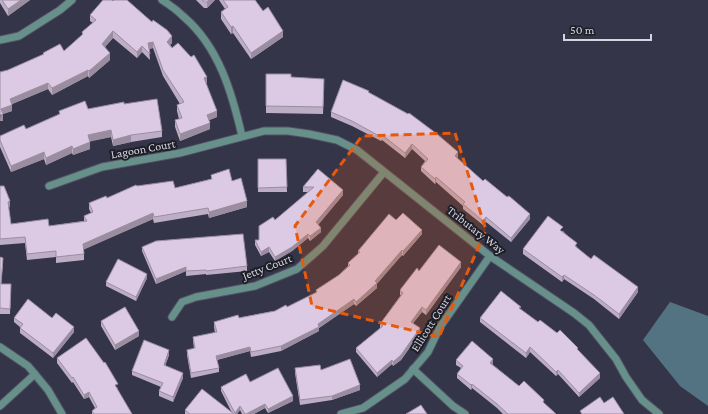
<svg xmlns="http://www.w3.org/2000/svg" width="708" height="414" font-family="'Crimson Pro',serif">
<style>
.water{fill:#547382}
.lines{fill:none;stroke-linecap:round;stroke-linejoin:round}
.minor-casing{stroke:#525265;stroke-width:9}
.minor{stroke:#67908a;stroke-width:7}
.wall{fill:#bdaec5}
.shaded-wall{fill:#9a8da0}
.building{fill:#dccae5;stroke:#9a8da0}
.marked{fill:#e8590c;fill-opacity:0.2;stroke:#e8590c;stroke-width:3;stroke-dasharray:8 5;stroke-linejoin:round}
.labels{text-anchor:middle;dominant-baseline:central;stroke-width:4;stroke-linejoin:round;paint-order:stroke}
.street-label{font-size:12px;fill:#d5d5e2;stroke:#1e1e27}
</style>
<rect width="100%" height="100%" fill="#35354a"/>
<path class="water" d="M 670,302 L 708,316 L 708,406 L 680,386 L 643,340 Z"/>
<g class="lines">
<defs>
<g id="minor">
<path d="M 162,0 C 170,5 178,11 184,17 C 219,47 232,93 242,136"/>
<path d="M 0,40 L 19,36 L 60,10 L 72,0"/>
<path d="M 49,186 L 102,167 L 180,153 L 264,131 L 288,131 L 309,134 L 337,140 L 357,150 L 490,256 L 574,313 L 589,325 L 616,359 L 626,377 L 642,400 L 659,414"/>
<path d="M 172,317 L 182,302 L 196,297 L 255,286 L 297,269 L 323,246 L 384,172"/>
<path d="M 0,347 L 28,366 L 48,390 L 62,414"/>
<path d="M 413,369 L 453,406 L 465,414"/>
<path d="M 0,406 L 35,374"/>
<path d="M 341,414 L 363,408 L 405,379 L 428,352 L 440,327 L 490,256"/>
</g>
</defs>
<use href="#minor" class="minor-casing"/>
<use href="#minor" class="minor"/>
</g>
<g class="wall">
<path d="M 0,0 L 30,0 L 8,16 L 0,3 Z"/>
<path d="M 196,0 L 215,0 L 207,8 L 204,8 Z"/>
<path d="M 219,0 L 255,0 L 283,37 L 251,59 L 233,33 L 231,34 L 221,19 L 221,12 L 225,9 Z"/>
<path d="M 90,15 L 172,43 L 170,45 L 207,83 L 206,83 L 217,117 L 209,120 L 210,129 L 180,141 L 175,127 L 175,120 L 179,119 L 177,111 L 177,105 L 180,104 L 163,76 L 153,48 L 149,49 L 150,60 L 142,52 L 137,58 L 113,38 L 105,47 L 110,60 L 89,78 L 88,76 L 52,95 L 48,89 L 12,104 L 12,111 L 3,114 L 3,121 L 0,121 L 8,70 L 43,55 L 43,53 L 64,51 L 82,36 L 82,32 L 93,23 L 90,21 Z"/>
<path d="M 266,74 L 291,77 L 324,85 L 323,114 L 266,113 Z"/>
<path d="M 369,93 L 458,157 L 457,158 L 483,181 L 530,219 L 511,242 L 486,222 L 483,225 L 463,209 L 463,206 L 436,182 L 435,184 L 421,171 L 421,167 L 425,161 L 412,149 L 405,158 L 382,140 L 381,141 L 352,126 L 331,117 L 331,112 Z"/>
<path d="M 124,104 L 162,131 L 162,137 L 131,142 L 113,146 L 111,137 L 90,141 L 90,149 L 73,155 L 72,153 L 46,165 L 44,159 L 11,172 L 0,147 L 0,136 L 26,129 L 59,114 L 59,111 L 88,109 Z"/>
<path d="M 258,159 L 286,159 L 287,192 L 258,192 Z"/>
<path d="M 318,169 L 343,195 L 318,225 L 321,232 L 310,241 L 308,238 L 292,251 L 275,261 L 269,252 L 261,256 L 255,245 L 255,240 L 259,240 L 275,220 L 309,192 L 303,192 L 303,187 Z"/>
<path d="M 211,175 L 232,181 L 247,207 L 209,218 L 208,214 L 154,223 L 153,219 L 84,249 L 84,260 L 56,263 L 56,257 L 27,260 L 25,243 L 0,245 L 0,186 L 10,207 L 8,207 L 11,224 L 49,226 L 84,221 L 84,216 L 91,213 L 89,209 L 89,203 L 107,198 L 137,186 L 175,188 L 211,179 Z"/>
<path d="M 396,220 L 422,234 L 403,256 L 402,255 L 377,283 L 377,288 L 356,306 L 354,304 L 319,328 L 319,331 L 281,351 L 251,357 L 250,351 L 217,360 L 219,368 L 219,372 L 191,378 L 187,355 L 187,350 L 194,349 L 193,341 L 193,337 L 215,333 L 214,327 L 214,322 L 275,311 L 287,307 L 316,293 L 316,290 L 339,275 L 348,266 L 348,263 L 358,254 L 358,251 Z"/>
<path d="M 563,231 L 577,247 L 577,248 L 591,259 L 638,292 L 619,319 L 594,299 L 564,279 L 562,282 L 523,254 L 523,249 Z"/>
<path d="M 142,247 L 247,266 L 247,271 L 206,275 L 206,274 L 186,276 L 186,271 L 156,284 L 142,251 Z"/>
<path d="M 0,257 L 3,263 L 1,284 L 11,284 L 10,314 L 0,314 Z"/>
<path d="M 461,267 L 426,315 L 422,312 L 413,323 L 420,333 L 401,360 L 393,366 L 392,364 L 377,377 L 356,352 L 356,348 L 380,328 L 380,324 L 401,295 L 400,295 L 400,290 L 419,271 Z"/>
<path d="M 147,278 L 136,301 L 106,286 L 106,282 Z"/>
<path d="M 521,310 L 538,322 L 578,350 L 600,378 L 579,397 L 558,374 L 556,376 L 530,352 L 526,358 L 480,322 L 480,318 Z"/>
<path d="M 14,318 L 52,318 L 74,332 L 53,358 L 20,333 L 20,327 L 14,322 Z"/>
<path d="M 101,321 L 139,336 L 115,350 L 101,326 Z"/>
<path d="M 169,355 L 165,366 L 183,378 L 173,402 L 159,396 L 159,391 L 161,387 L 132,375 L 132,371 Z"/>
<path d="M 57,358 L 118,388 L 117,389 L 132,414 L 92,414 L 92,411 L 95,408 L 89,397 L 84,399 L 73,382 L 72,383 L 57,363 Z"/>
<path d="M 456,360 L 493,363 L 492,364 L 519,386 L 544,403 L 556,414 L 503,414 L 497,408 L 472,388 L 471,390 L 457,378 L 457,374 L 461,368 L 456,365 Z"/>
<path d="M 295,368 L 321,370 L 360,390 L 332,400 L 300,405 L 295,373 Z"/>
<path d="M 250,382 L 293,401 L 268,413 L 265,408 L 254,414 L 242,414 L 240,410 L 237,414 L 185,414 L 185,410 L 232,413 L 221,391 L 221,387 Z"/>
</g>
<g class="shaded-wall">
<path d="M 21,0 L 30,0 L 8,16 L 8,9 Z"/>
<path d="M 209,0 L 215,0 L 207,8 L 207,2 Z"/>
<path d="M 233,26 L 233,33 L 231,34 L 231,27 Z"/>
<path d="M 113,31 L 113,38 L 102,50 L 102,44 Z"/>
<path d="M 283,31 L 283,37 L 251,59 L 251,53 Z"/>
<path d="M 172,36 L 172,43 L 167,48 L 167,42 Z"/>
<path d="M 153,42 L 153,48 L 148,49 L 148,43 Z"/>
<path d="M 142,46 L 142,52 L 137,58 L 137,52 Z"/>
<path d="M 110,53 L 110,60 L 89,78 L 89,71 Z"/>
<path d="M 88,70 L 88,76 L 52,95 L 52,88 Z"/>
<path d="M 207,77 L 207,83 L 204,85 L 204,78 Z"/>
<path d="M 48,83 L 48,89 L 10,105 L 10,99 Z"/>
<path d="M 12,105 L 12,111 L 3,114 L 3,121 L 0,121 L 1,109 Z"/>
<path d="M 217,111 L 217,117 L 207,121 L 207,115 Z"/>
<path d="M 210,123 L 210,129 L 180,141 L 180,134 Z"/>
<path d="M 111,130 L 111,137 L 88,142 L 88,135 Z"/>
<path d="M 131,135 L 131,142 L 113,146 L 113,140 Z"/>
<path d="M 90,142 L 90,149 L 73,155 L 73,149 Z"/>
<path d="M 412,144 L 412,149 L 405,158 L 405,153 Z"/>
<path d="M 72,146 L 72,153 L 46,165 L 46,158 Z"/>
<path d="M 44,152 L 44,159 L 11,172 L 11,166 Z"/>
<path d="M 458,152 L 458,157 L 455,161 L 455,156 Z"/>
<path d="M 436,177 L 436,182 L 435,184 L 435,179 Z"/>
<path d="M 343,190 L 343,195 L 316,227 L 316,222 Z"/>
<path d="M 10,201 L 10,207 L 8,208 L 8,202 Z"/>
<path d="M 247,201 L 247,207 L 209,218 L 209,212 Z"/>
<path d="M 153,213 L 153,219 L 83,250 L 83,244 Z"/>
<path d="M 530,214 L 530,219 L 511,242 L 511,238 Z"/>
<path d="M 486,217 L 486,222 L 483,225 L 483,221 Z"/>
<path d="M 321,228 L 321,232 L 310,241 L 310,236 Z"/>
<path d="M 422,230 L 422,234 L 403,256 L 403,251 Z"/>
<path d="M 308,234 L 308,238 L 292,251 L 275,261 L 275,257 Z"/>
<path d="M 269,247 L 269,252 L 261,256 L 261,252 Z"/>
<path d="M 402,250 L 402,255 L 377,284 L 377,288 L 356,306 L 356,302 L 375,281 Z"/>
<path d="M 461,262 L 461,267 L 426,315 L 426,310 Z"/>
<path d="M 186,267 L 186,271 L 156,284 L 156,279 Z"/>
<path d="M 147,274 L 147,278 L 136,301 L 136,297 Z"/>
<path d="M 564,275 L 564,279 L 562,282 L 562,277 Z"/>
<path d="M 638,287 L 638,292 L 619,319 L 619,314 Z"/>
<path d="M 354,299 L 354,304 L 319,328 L 319,331 L 281,351 L 281,346 L 318,324 Z"/>
<path d="M 422,307 L 422,312 L 411,326 L 411,322 Z"/>
<path d="M 74,327 L 74,332 L 53,358 L 53,353 Z"/>
<path d="M 420,328 L 420,333 L 401,360 L 393,366 L 393,362 Z"/>
<path d="M 139,331 L 139,336 L 115,350 L 115,345 Z"/>
<path d="M 250,347 L 250,351 L 216,360 L 216,356 Z"/>
<path d="M 530,347 L 530,352 L 526,358 L 526,353 Z"/>
<path d="M 169,350 L 169,355 L 164,369 L 164,365 Z"/>
<path d="M 493,359 L 493,363 L 490,367 L 490,363 Z"/>
<path d="M 392,360 L 392,364 L 377,377 L 377,373 Z"/>
<path d="M 558,370 L 558,374 L 556,376 L 556,372 Z"/>
<path d="M 183,373 L 183,378 L 173,402 L 173,397 Z"/>
<path d="M 600,373 L 600,378 L 579,397 L 579,393 Z"/>
<path d="M 472,384 L 472,388 L 471,390 L 471,385 Z"/>
<path d="M 360,385 L 360,390 L 332,400 L 332,396 Z"/>
<path d="M 89,392 L 89,397 L 84,399 L 84,395 Z"/>
<path d="M 293,396 L 293,401 L 268,413 L 268,409 Z"/>
<path d="M 265,404 L 265,408 L 254,414 L 246,414 Z"/>
<path d="M 240,406 L 240,410 L 237,414 L 235,414 L 235,413 Z"/>
</g>
<g class="building">
<path d="M 2,0 L 21,0 L 8,9 Z"/>
<path d="M 103,0 L 112,0 L 113,1 L 114,0 L 127,0 L 152,22 L 153,20 L 167,30 L 172,36 L 167,42 L 172,48 L 178,43 L 191,57 L 194,55 L 207,77 L 204,78 L 217,111 L 207,115 L 210,123 L 180,134 L 175,120 L 182,118 L 177,105 L 184,102 L 163,70 L 153,42 L 148,43 L 150,54 L 142,46 L 137,52 L 113,31 L 102,44 L 110,53 L 89,71 L 88,70 L 52,88 L 48,83 L 10,99 L 12,105 L 1,109 L 3,114 L 0,115 L 0,72 L 8,70 L 44,54 L 43,53 L 60,44 L 64,51 L 83,34 L 82,32 L 96,20 L 90,15 Z"/>
<path d="M 202,0 L 209,0 L 207,2 L 204,2 Z"/>
<path d="M 223,0 L 255,0 L 263,11 L 268,7 L 283,31 L 251,53 L 233,26 L 231,27 L 221,12 L 228,7 Z"/>
<path d="M 266,74 L 291,74 L 291,77 L 324,79 L 323,107 L 266,106 Z"/>
<path d="M 343,80 L 369,91 L 368,92 L 408,114 L 409,113 L 437,134 L 458,152 L 455,156 L 483,181 L 485,179 L 507,197 L 509,196 L 530,214 L 511,238 L 486,217 L 483,221 L 463,204 L 465,202 L 436,177 L 435,179 L 421,167 L 428,159 L 412,144 L 405,153 L 382,135 L 381,137 L 352,121 L 331,112 Z"/>
<path d="M 157,99 L 162,131 L 131,135 L 113,140 L 111,130 L 88,135 L 90,142 L 73,149 L 72,146 L 46,158 L 44,152 L 11,166 L 0,140 L 0,136 L 24,125 L 26,129 L 60,114 L 59,111 L 85,101 L 88,109 L 124,102 L 124,104 Z"/>
<path d="M 258,159 L 286,159 L 287,187 L 258,188 Z"/>
<path d="M 229,169 L 232,181 L 241,178 L 247,201 L 209,212 L 208,208 L 154,217 L 153,213 L 83,244 L 84,254 L 56,257 L 56,251 L 27,254 L 25,237 L 0,239 L 0,186 L 4,186 L 10,201 L 8,202 L 11,224 L 48,219 L 49,226 L 87,221 L 84,216 L 93,212 L 89,203 L 106,196 L 107,198 L 136,185 L 137,186 L 173,181 L 175,188 L 212,179 L 211,175 Z"/>
<path d="M 318,169 L 343,190 L 316,222 L 321,228 L 310,236 L 308,234 L 292,247 L 275,257 L 269,247 L 261,252 L 255,240 L 259,240 L 259,226 L 273,217 L 275,220 L 314,187 L 303,187 Z"/>
<path d="M 403,213 L 422,230 L 403,251 L 402,250 L 375,281 L 377,283 L 356,302 L 354,299 L 318,324 L 319,327 L 281,346 L 251,352 L 250,347 L 216,356 L 219,368 L 191,373 L 187,350 L 195,348 L 193,337 L 217,332 L 214,322 L 238,315 L 239,318 L 275,311 L 286,305 L 287,307 L 317,292 L 316,290 L 339,275 L 350,265 L 348,263 L 360,252 L 358,251 L 389,214 L 396,220 Z"/>
<path d="M 548,216 L 563,227 L 560,230 L 577,243 L 575,246 L 591,259 L 594,255 L 638,287 L 619,314 L 594,295 L 564,275 L 562,277 L 523,249 Z"/>
<path d="M 243,234 L 247,266 L 206,271 L 206,270 L 186,271 L 186,267 L 156,279 L 142,247 L 156,241 Z"/>
<path d="M 439,245 L 461,262 L 426,310 L 422,307 L 411,322 L 420,328 L 401,355 L 393,362 L 392,360 L 377,373 L 356,348 L 383,326 L 380,324 L 403,293 L 400,290 L 417,268 L 419,271 Z"/>
<path d="M 0,257 L 3,258 L 1,284 L 11,284 L 10,309 L 0,308 Z"/>
<path d="M 118,259 L 147,274 L 136,297 L 106,282 Z"/>
<path d="M 501,291 L 521,307 L 519,308 L 538,322 L 540,320 L 557,333 L 560,330 L 578,348 L 577,349 L 600,373 L 579,393 L 558,370 L 556,372 L 530,347 L 526,353 L 480,318 Z"/>
<path d="M 28,299 L 52,318 L 56,313 L 74,327 L 53,353 L 20,328 L 23,324 L 14,318 Z"/>
<path d="M 125,307 L 139,331 L 115,345 L 101,321 Z"/>
<path d="M 86,338 L 104,363 L 105,362 L 118,384 L 115,385 L 132,414 L 94,414 L 92,411 L 97,407 L 89,392 L 84,395 L 73,377 L 72,378 L 57,358 Z"/>
<path d="M 144,340 L 169,350 L 164,365 L 183,373 L 173,397 L 159,391 L 163,383 L 132,371 Z"/>
<path d="M 472,341 L 493,359 L 490,363 L 519,386 L 524,381 L 544,400 L 543,402 L 556,414 L 508,414 L 497,404 L 472,384 L 471,385 L 457,374 L 463,366 L 456,360 Z"/>
<path d="M 350,359 L 360,385 L 332,396 L 300,400 L 295,368 L 320,365 L 321,370 Z"/>
<path d="M 278,368 L 293,396 L 268,409 L 265,404 L 246,414 L 245,414 L 240,406 L 235,413 L 221,387 L 246,374 L 250,382 Z"/>
<path d="M 202,389 L 234,414 L 190,414 L 185,410 Z"/>
<path d="M 600,397 L 604,403 L 613,397 L 624,414 L 582,414 L 580,411 Z"/>
<path d="M 421,405 L 427,414 L 406,414 Z"/>
</g>
<path class="marked" d="M 455,133 L 486,230 L 439,337 L 312,306 L 295,226 L 362,136 Z"/>
<g class="labels">
<g class="street-label">
<text transform="translate(143 149) rotate(-10)">Lagoon Court</text>
<text transform="translate(476 230) rotate(38)">Tributary Way</text>
<text transform="translate(267 267) rotate(-21)">Jetty Court</text>
<text transform="translate(431 323) rotate(-58)">Ellicott Court</text>
</g>
</g>
<path d="M564 34v6h87v-6" fill="none" stroke="#d5d5e2" stroke-width="2"/>
<text x="570" y="34" font-size="12" fill="#d5d5e2" stroke="#1e1e27" stroke-width="3" paint-order="stroke">50 m</text>
</svg>
